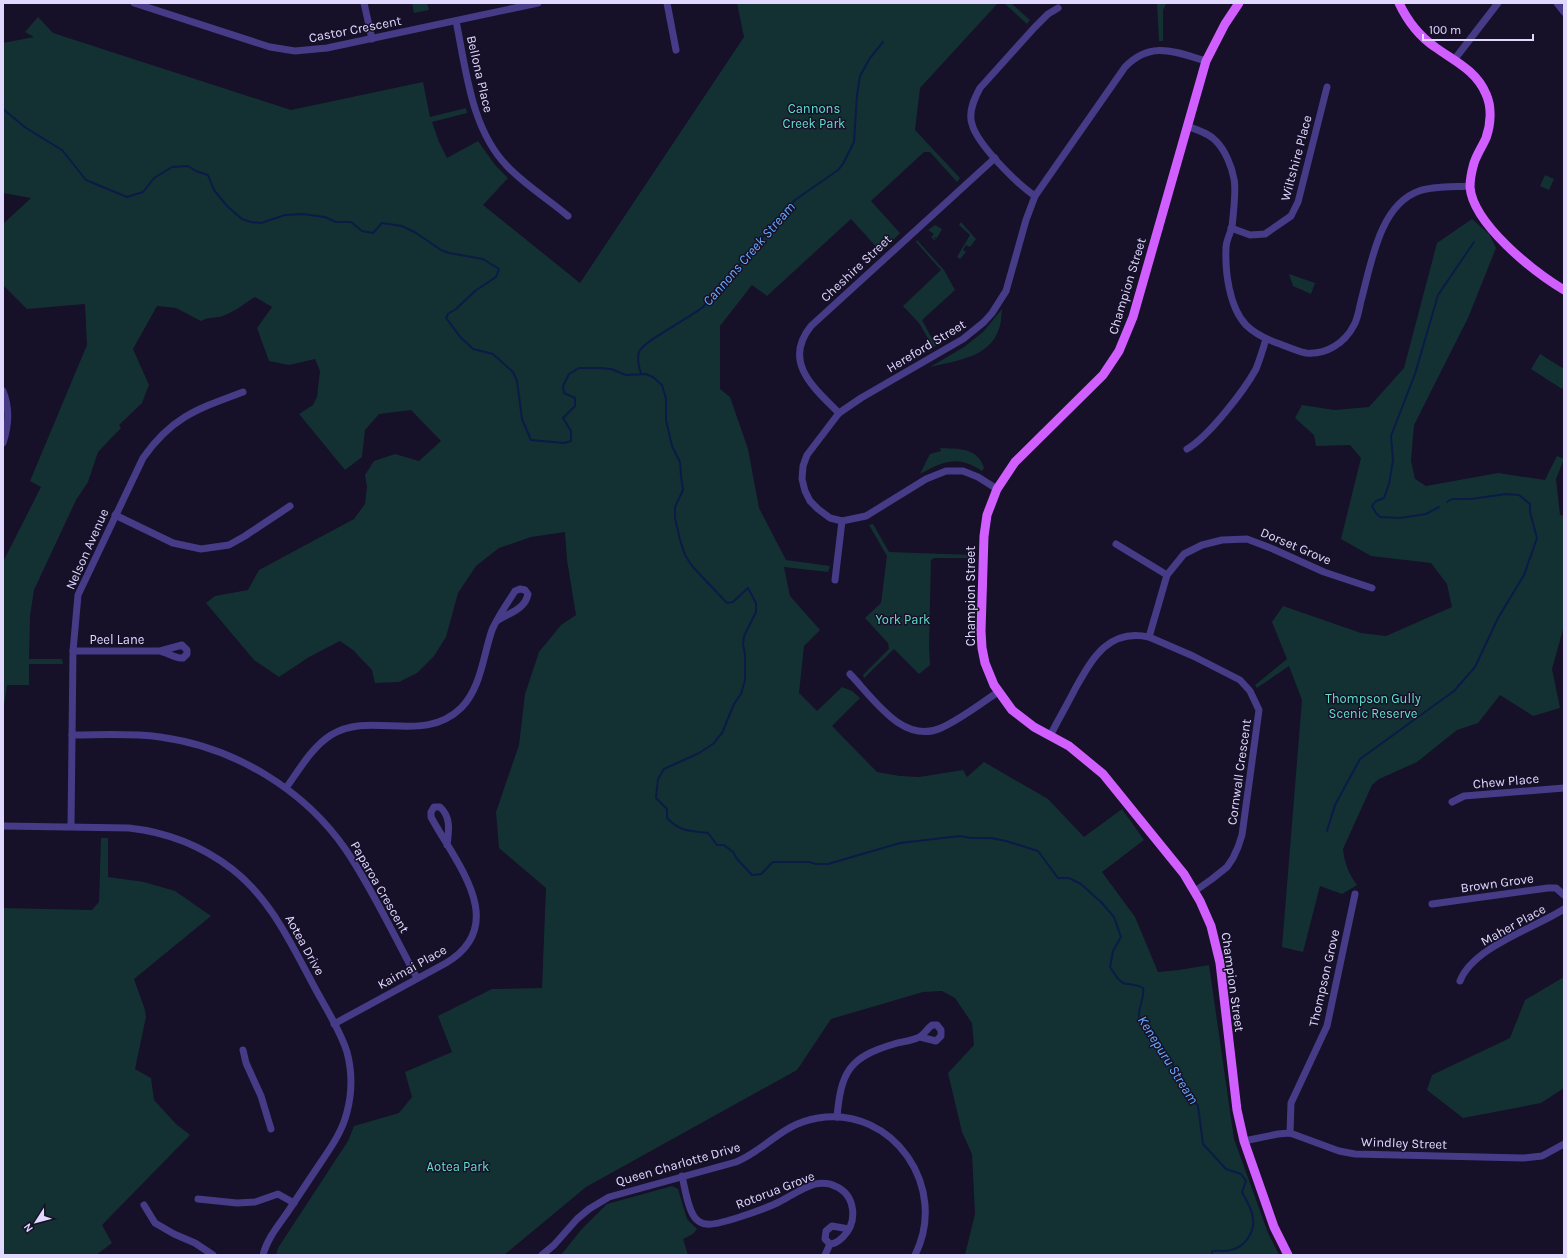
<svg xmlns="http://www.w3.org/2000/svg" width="1567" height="1258" font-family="Karla,sans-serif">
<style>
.green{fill:#133132}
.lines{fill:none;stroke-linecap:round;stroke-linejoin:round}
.stream{stroke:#0b1b47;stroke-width:2}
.minor{stroke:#453b87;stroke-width:7}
.major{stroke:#d15fff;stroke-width:9}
.labels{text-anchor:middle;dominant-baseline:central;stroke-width:3;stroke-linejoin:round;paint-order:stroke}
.street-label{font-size:13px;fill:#e0d8ff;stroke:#161028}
.park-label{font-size:13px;fill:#62e0cc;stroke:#161028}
.water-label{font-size:14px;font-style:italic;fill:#6af;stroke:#161028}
</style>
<rect width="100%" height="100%" fill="#161028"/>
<g class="green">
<path d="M 412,3 L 427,3 L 429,10 L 414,13 Z"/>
<path d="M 737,3 L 998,3 L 920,88 L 915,130 L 960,178 L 957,182 L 930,152 L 924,152 L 871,201 L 900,233 L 881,252 L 851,219 L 767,296 L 752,285 L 720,326 L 720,389 L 730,397 L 748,449 L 759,508 L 786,560 L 830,566 L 828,572 L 784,567 L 790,596 L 820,630 L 804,646 L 799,693 L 817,711 L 842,687 L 852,691 L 860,698 L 832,726 L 877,772 L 900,776 L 919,777 L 963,770 L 967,777 L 984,762 L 1048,799 L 1084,837 L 1122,809 L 1144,840 L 1102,872 L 1135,917 L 1158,972 L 1179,970 L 1209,965 L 1234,1139 L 1268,1233 L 1279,1255 L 965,1255 L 975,1214 L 972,1154 L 962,1132 L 948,1073 L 974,1045 L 972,1023 L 955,998 L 942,991 L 923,992 L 831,1019 L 797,1070 L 586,1187 L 504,1255 L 276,1255 L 278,1248 L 348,1141 L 354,1126 L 399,1113 L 412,1097 L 405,1072 L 452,1052 L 438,1016 L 492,989 L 542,988 L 546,888 L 499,848 L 496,812 L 519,745 L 525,694 L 539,652 L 561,625 L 576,615 L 567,560 L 565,532 L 531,537 L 499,548 L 476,566 L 458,593 L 446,637 L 434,656 L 417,673 L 399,682 L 375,683 L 372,670 L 353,650 L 340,641 L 309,657 L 279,677 L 254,660 L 206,603 L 215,596 L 248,590 L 259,570 L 354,519 L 365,504 L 367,487 L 365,475 L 374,461 L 395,454 L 419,461 L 441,441 L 411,410 L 379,414 L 365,430 L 362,457 L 345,470 L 299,414 L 313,405 L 317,397 L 320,371 L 315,359 L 289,365 L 269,361 L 257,328 L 272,307 L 255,297 C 245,303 236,311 225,315 C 217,319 209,316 201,321 L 176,308 L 157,306 L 133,349 L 149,385 L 142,403 L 119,425 L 121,428 L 98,452 L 88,482 L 76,500 L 34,590 L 30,616 L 29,659 L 62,659 L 63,664 L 29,664 L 29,685 L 7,685 L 3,712 L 3,562 L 41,487 L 30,481 L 87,345 L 85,304 L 27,309 L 3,285 L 3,224 L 31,198 L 3,193 L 3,43 L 34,37 L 25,32 L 38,17 L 53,33 L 291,110 L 423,82 L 430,117 L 466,108 L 467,113 L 432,122 L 439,142 L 447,158 L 478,141 L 495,165 L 508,178 L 483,205 L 580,283 L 744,37 Z"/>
<path d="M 1004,3 L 1011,3 L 1030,20 L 1027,24 Z"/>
<path d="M 1157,3 L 1164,3 L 1166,4 L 1163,10 L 1163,41 L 1159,41 Z"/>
<path d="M 1545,175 L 1554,179 L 1549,190 L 1540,186 Z"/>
<path d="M 1472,219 L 1489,234 L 1496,248 L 1468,318 L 1414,425 L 1411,461 L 1415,479 L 1426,486 L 1498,473 L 1545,480 L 1557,456 L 1564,459 L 1556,479 L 1560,515 L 1564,516 L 1564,626 L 1552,669 L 1560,708 L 1533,716 L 1500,695 L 1478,723 L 1457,730 L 1417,762 L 1379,779 L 1372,785 L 1343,849 C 1344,861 1349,875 1357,885 L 1342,894 L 1320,886 L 1303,952 L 1282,947 L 1302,700 L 1289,666 L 1257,688 L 1255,685 L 1287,659 L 1272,622 L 1283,606 L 1361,633 L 1386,636 L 1452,607 L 1447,584 L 1431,563 L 1371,556 L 1341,539 L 1361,458 L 1350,445 L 1316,446 L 1314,435 L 1295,418 L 1302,405 L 1334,410 L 1369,407 L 1404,368 L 1437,243 Z"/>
<path d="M 961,222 L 976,239 L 970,247 L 966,245 L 963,250 L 966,252 L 960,259 L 957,257 L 970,235 L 959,225 Z"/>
<path d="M 935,225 L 942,229 L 937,238 L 933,237 L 936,239 L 934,240 L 931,237 L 934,234 L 928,230 Z"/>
<path d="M 917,240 L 944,270 L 955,290 L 922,320 L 936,346 L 933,347 L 919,323 L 903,306 L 941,270 L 916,242 Z"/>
<path d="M 1289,274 L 1315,283 L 1311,294 L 1293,286 Z"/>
<path d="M 1002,309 C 1002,312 1001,317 1001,321 C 995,357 959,360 930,367 L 964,347 L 983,332 Z"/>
<path d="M 1540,354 L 1564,369 L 1564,386 L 1562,389 L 1531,369 Z"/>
<path d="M 940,448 C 957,449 978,447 984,468 L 982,471 C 957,455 945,461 920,474 L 930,454 L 941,451 Z"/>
<path d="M 873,524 L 889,552 L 973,555 L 972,558 L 934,558 L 931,560 L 929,645 L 930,665 L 919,674 L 894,649 L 864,678 L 863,675 L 889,649 L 888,643 L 865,618 L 881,603 L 887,556 L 869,525 Z"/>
<path d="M 101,838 L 108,838 L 108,877 L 144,882 L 175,891 L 211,916 L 134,979 L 145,1010 L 146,1017 L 135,1069 L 151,1078 L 154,1100 L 176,1124 L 190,1135 L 102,1225 L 112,1243 L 96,1255 L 3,1255 L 3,908 L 92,910 L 99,902 Z"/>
<path d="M 1564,977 L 1564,1088 L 1541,1103 L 1463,1118 L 1427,1090 L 1432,1075 L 1510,1038 L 1525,1000 Z"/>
<path d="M 672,1186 L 678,1189 L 687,1219 L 697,1229 L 693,1234 L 683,1239 L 688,1255 L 561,1255 L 581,1230 L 607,1204 Z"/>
</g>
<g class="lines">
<g class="stream">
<path d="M 3,109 L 26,128 L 62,150 L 86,180 L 127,197 L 143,192 L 154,178 L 172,167 L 188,166 L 196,171 L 208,175 L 214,190 L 227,206 L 242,219 L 251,222 L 261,223 L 285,215 L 303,214 L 325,217 L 336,222 L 351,222 L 362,231 L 373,233 L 382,223 L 402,226 L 416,233 L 441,250 L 449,253 L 483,259 L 499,269 L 496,277 L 475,291 L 456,309 L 448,314 L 446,318 L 461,338 L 469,345 L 473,349 L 493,354 L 513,372 L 517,381 L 522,419 L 531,440 L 564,443 L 571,441 L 571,431 L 563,418 L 575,406 L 575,398 L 564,393 L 563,386 L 569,374 L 579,368 L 600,368 L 611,369 L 626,375 L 646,374 L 653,377 L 662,385 L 666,399 L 666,420 L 672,446 L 680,462 L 681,476 L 683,490 L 675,507 L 675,518 L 680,540 L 685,555 L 692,566 L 727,603 L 733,602 L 748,588 L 756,603 L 756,612 L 744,636 L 743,644 L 745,655 L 745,680 L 741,694 L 734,704 L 722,733 L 713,744 L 699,753 L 664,769 L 658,779 L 656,798 L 667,809 L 667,818 C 682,833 689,830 708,833 L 717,845 L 724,845 L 733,852 L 737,859 L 752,875 L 761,874 L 773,862 L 809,862 L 816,864 L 828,864 L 900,843 L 960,836 L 971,838 L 991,838 L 1006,841 L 1038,851 L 1058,878 L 1069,878 L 1081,884 L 1102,903 L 1114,917 L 1121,937 L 1113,951 L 1110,967 C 1115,974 1119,984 1128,984 C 1134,985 1138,985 1143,988 C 1145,999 1138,1006 1139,1017 L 1153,1031 L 1188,1092 L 1198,1106 L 1203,1144 L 1226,1169 L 1241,1174 L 1246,1181 L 1242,1192 C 1246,1200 1252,1209 1253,1218 C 1255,1232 1245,1247 1231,1250 C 1225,1252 1218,1250 1212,1251 L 1212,1255"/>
<path d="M 641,373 C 639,368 637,358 639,352 C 642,342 691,317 703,307 L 795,200 L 838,170 L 843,164 L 854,142 L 857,95 L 860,76 L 870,58 L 883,42"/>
<path d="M 1439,507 L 1426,514 L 1400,518 L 1380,517 L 1376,513 L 1372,506 L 1376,501 L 1384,498 L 1389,484 L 1393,460 L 1391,436 L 1415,374 L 1438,295 L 1474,242"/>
<path d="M 1327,831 L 1335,805 L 1360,759 L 1454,691 L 1475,667 L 1498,618 L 1524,575 L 1537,538 L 1530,512 L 1530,504 L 1519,495 L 1506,494 L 1471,499 L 1452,499 L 1447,502"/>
</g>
<g class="minor">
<path d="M 134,3 L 270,47 L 295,51 L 327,48 L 538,3"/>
<path d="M 364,3 L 372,39"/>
<path d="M 667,3 L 676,50"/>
<path d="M 1557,3 L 1564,12"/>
<path d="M 456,21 C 466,69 471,129 507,166 C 525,185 548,199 568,216"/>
<path d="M 1454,60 L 1498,3"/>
<path d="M 1187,126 C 1197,130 1209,133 1216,141 C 1225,150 1232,167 1234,179 C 1236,187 1233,218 1232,227 C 1230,234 1226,241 1226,248 C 1225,271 1229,307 1246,325 C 1255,334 1268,340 1280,344 C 1288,347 1297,351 1306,353 C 1326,355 1345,343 1354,325 C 1358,318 1359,309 1361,301 C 1371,265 1379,205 1419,191 C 1432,186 1456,187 1470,186"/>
<path d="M 1035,196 C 1017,184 977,144 972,124 C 968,112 974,99 980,88 L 1034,28 L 1048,14 L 1058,8"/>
<path d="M 1231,228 L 1250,235 L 1265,234 L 1291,216 L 1298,202 L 1327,87"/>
<path d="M 3,391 C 10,408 9,425 3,443"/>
<path d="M 839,413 C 814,388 782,362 811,326 L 995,158"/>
<path d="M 1187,449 C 1208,437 1244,391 1256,369 C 1260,359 1263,349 1266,339"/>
<path d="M 997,489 L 978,477 L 963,471 L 946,471 L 926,479 L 866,516 L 842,521 L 830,518 L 818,509 L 810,501 L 805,491 L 802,479 L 803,466 L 807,455 L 839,413 L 861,398 L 963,339 L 984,322 L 992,313 L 1006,291 L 1026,220 L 1035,196 L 1125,67 C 1151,40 1175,52 1206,61"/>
<path d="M 115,515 L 173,543 L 201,549 L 229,545 L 245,536 L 290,506"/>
<path d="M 1116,544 L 1167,575"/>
<path d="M 835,580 L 842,521"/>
<path d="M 1149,637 L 1167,575 L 1184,554 L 1202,545 L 1222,540 L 1247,539 L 1273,549 L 1324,572 L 1372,588"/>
<path d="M 73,651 L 160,651 L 182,645 L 187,650 L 187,654 L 183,658 C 177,659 168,653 160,651"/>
<path d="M 850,674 C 873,698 903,745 941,728 C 961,719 980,704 998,692"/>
<path d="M 72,735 C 101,735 131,733 160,737 C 234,747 304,789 346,850 C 373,890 394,936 417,978"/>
<path d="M 1050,736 C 1058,720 1067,705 1075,689 C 1092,659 1108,628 1149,637 L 1193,656 L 1240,680 L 1250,691 L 1259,710 L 1242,835 L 1238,847 L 1233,858 L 1227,867 L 1212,879 L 1195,891"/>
<path d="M 286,788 C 299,770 312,747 331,735 C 371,710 423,745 461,708 C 481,688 483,656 492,630 C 498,616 507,604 515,591 L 520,589 L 525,590 L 528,594 C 525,610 508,613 497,621"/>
<path d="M 1452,802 L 1464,796 L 1564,788"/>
<path d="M 3,826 L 129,828 C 166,832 202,846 232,869 C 272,900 292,946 316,990 C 327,1010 340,1030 347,1052 C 352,1071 352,1093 347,1112 C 342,1133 329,1150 317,1168 C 307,1183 297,1198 287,1213 C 278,1226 267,1239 263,1255"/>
<path d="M 71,826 L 73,651 L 78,595 L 143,458 C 172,417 197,409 243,392"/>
<path d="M 1432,904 L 1548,888 L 1556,888 L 1564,895"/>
<path d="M 1460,981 C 1473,947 1535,928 1564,909"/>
<path d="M 334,1024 L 446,963 C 511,924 455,862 431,817 L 431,812 L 434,807 L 440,807 C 451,817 449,830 447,845"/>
<path d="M 243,1050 L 246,1063 L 261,1096 L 271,1129"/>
<path d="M 837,1117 C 841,1072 849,1057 894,1044 C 901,1042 916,1040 921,1036 C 925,1033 928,1028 932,1025 L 937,1025 L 941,1030 L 941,1036 L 936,1041 L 920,1037"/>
<path d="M 1290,1133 L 1291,1103 L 1327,1026 L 1355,894"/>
<path d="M 1244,1141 L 1278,1134 L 1290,1133 L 1339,1151 L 1355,1154 L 1523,1158 L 1542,1156 L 1564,1144"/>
<path d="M 682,1176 C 685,1188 688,1211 696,1219 C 699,1222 703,1224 707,1224 C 718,1226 767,1208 779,1202 C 791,1196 802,1188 815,1184 C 821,1183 829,1183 835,1186 C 856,1195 858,1222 843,1237 C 839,1241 835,1244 830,1244 L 825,1239 L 826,1231 L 832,1226 L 849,1229"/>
<path d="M 198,1199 L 237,1203 L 255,1202 L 278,1194 L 294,1203"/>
<path d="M 144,1205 L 155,1223 L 174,1234 L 195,1243 L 213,1255"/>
<path d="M 542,1255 L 554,1245 L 577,1219 L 589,1209 L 609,1197 L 736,1162 C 767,1149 781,1124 818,1118 C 894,1106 949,1188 915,1255"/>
<path d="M 825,1255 L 830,1244"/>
</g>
<g class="major">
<path d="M 1239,3 L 1225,24 L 1206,61 L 1133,317 L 1119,351 L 1103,375 L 1015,462 L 997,489 L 987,515 L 984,536 L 981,631 L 982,648 L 985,663 L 994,685 L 1012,710 L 1034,727 L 1069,746 L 1103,774 L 1184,874 L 1200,901 L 1211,926 L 1220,963 L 1237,1110 L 1244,1141 L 1274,1227 L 1288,1255"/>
<path d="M 1399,3 C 1407,20 1419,36 1435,47 C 1454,61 1476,70 1486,94 C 1492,107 1491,124 1486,138 C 1482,147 1477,154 1474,163 C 1472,170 1470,180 1470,187 C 1473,224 1534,272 1564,290"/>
</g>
</g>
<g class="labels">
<g class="street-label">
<text transform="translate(355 29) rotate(-11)">Castor Crescent</text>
<text transform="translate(480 74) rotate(77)">Bellona Place</text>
<text transform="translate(1296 158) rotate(-75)">Wiltshire Place</text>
<text transform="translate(856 268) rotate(-43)">Cheshire Street</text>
<text transform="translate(1127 286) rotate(-73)">Champion Street</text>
<text transform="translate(926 346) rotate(-31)">Hereford Street</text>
<text transform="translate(1296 546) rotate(23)">Dorset Grove</text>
<text transform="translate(87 549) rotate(-66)">Nelson Avenue</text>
<text transform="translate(970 596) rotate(-90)">Champion Street</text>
<text x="117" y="639">Peel Lane</text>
<text transform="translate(1239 772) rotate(-82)">Cornwall Crescent</text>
<text transform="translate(1506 781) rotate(-5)">Chew Place</text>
<text transform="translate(1497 883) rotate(-8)">Brown Grove</text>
<text transform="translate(380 887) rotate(60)">Paparoa Crescent</text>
<text transform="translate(1513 925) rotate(-29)">Maher Place</text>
<text transform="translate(305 945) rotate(61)">Aotea Drive</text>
<text transform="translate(412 967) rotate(-29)">Kaimai Place</text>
<text transform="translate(1324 978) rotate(-77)">Thompson Grove</text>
<text transform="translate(1233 982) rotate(82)">Champion Street</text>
<text transform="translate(1404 1143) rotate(2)">Windley Street</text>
<text transform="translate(678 1164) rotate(-16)">Queen Charlotte Drive</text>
<text transform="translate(775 1190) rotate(-21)">Rotorua Grove</text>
</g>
<g class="park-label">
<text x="814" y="108">Cannons<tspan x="814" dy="15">Creek Park</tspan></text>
<text x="903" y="619">York Park</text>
<text x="1373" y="698">Thompson Gully<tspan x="1373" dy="15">Scenic Reserve</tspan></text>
<text x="458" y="1166">Aotea Park</text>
</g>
<g class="water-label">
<text transform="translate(749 254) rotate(-49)">Cannons Creek Stream</text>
<text transform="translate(1168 1060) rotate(58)">Kenepuru Stream</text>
</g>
</g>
<rect width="1567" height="1258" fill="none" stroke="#e0d8ff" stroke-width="8"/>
<g transform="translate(36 1222) rotate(234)" stroke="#161028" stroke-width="3" paint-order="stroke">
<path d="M0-3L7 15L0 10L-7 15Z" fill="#e0d8ff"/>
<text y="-6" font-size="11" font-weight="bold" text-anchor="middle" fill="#e0d8ff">N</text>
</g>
<path d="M1423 34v6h110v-6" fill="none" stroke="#e0d8ff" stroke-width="2"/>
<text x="1429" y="34" font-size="12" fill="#e0d8ff" stroke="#161028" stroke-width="3" paint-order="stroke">100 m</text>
</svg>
